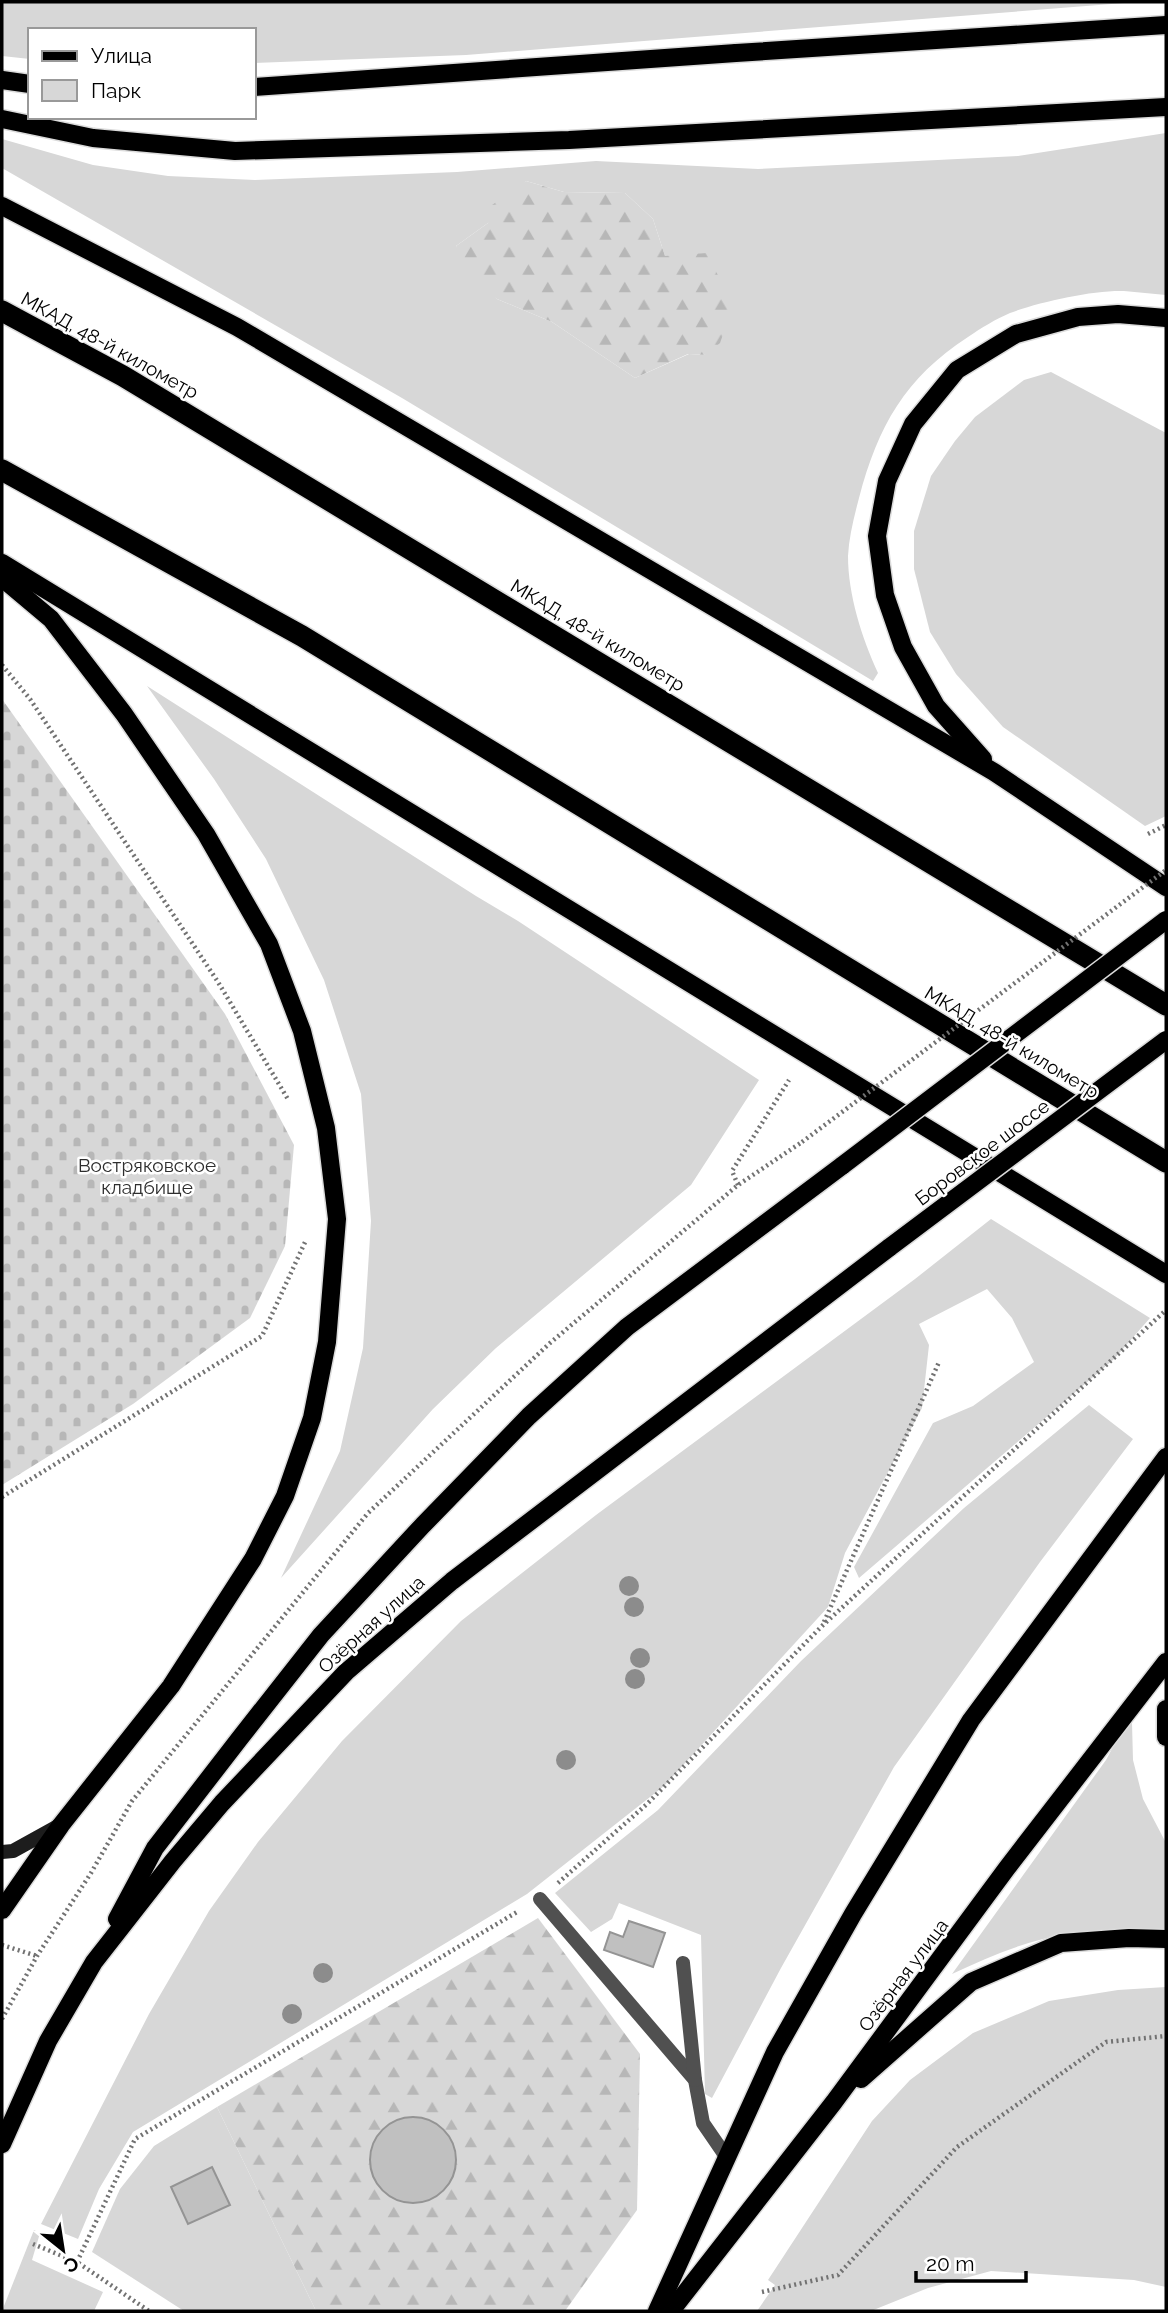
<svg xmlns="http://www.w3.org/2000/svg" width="1168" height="2313" font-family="Raleway,sans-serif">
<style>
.green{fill:#d7d7d7;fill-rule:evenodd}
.forest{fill:url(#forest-firs)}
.cemetery{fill:url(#cemetery-stones)}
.building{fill:#c0c0c0;stroke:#949494;stroke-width:2}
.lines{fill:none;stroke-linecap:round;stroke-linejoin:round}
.primary-casing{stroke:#dbdbdb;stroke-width:21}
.highway-casing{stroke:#dbdbdb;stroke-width:24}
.path{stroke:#727272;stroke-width:4.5;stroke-dasharray:2 3.5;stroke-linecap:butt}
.lane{stroke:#505050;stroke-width:14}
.secondary{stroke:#1d1d1d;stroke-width:14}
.primary{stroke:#000;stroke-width:18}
.highway{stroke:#000;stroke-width:21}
.primary-bridge-casing{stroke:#dbdbdb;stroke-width:21;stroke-linecap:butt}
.path-bridge{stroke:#727272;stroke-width:4.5;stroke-dasharray:2 3.5;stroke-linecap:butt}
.primary-bridge{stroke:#000;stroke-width:18}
.tree{fill:#8c8c8c}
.labels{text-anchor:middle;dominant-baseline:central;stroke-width:5;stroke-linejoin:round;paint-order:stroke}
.street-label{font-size:19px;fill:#000;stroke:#fff}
.park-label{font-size:19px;fill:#2e2e2e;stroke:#fff}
</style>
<defs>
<pattern id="forest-firs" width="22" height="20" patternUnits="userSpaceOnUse" patternTransform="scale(1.75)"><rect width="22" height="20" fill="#d7d7d7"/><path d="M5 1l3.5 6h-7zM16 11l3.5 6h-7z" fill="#b7b7b7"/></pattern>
<pattern id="cemetery-stones" width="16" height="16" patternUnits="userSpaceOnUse" patternTransform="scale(1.75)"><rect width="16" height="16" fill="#d7d7d7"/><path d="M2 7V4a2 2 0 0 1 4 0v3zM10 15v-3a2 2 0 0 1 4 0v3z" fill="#b7b7b7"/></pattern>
</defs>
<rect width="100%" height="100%" fill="#fff"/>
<g class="green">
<path d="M 2,2 L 1137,2 L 466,55 L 254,63 L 254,30 L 30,30 L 30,59 L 2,56 Z"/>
<path d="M 1166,133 L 1166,295 C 1152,294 1138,292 1124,291 C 1093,290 1039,302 1010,313 C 996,319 981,328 968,337 C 905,378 878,426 859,498 C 854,517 849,537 848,556 C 848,595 862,638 878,673 L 873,681 L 402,398 L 2,168 L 2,139 L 93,165 L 168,176 L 255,180 L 457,172 L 596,161 L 758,169 L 1018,156 ZM 526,181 L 564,192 L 625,193 L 653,219 L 665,256 L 706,355 L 689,354 L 635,378 L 552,322 L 497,299 L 456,246 L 488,223 Z"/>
<path d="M 1051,372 L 1166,433 L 1166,816 L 1145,826 L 1003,727 L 956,674 L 930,632 L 914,569 L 914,531 L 931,476 L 955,441 L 975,417 L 1024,380 Z"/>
<path d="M 147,686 L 476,896 L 518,921 L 759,1080 L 691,1185 L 496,1348 L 433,1409 L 281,1578 L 340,1451 L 363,1348 L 371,1221 L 361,1094 L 324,980 L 266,859 L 214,779 Z"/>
<path d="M 991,1219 L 1150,1318 L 1114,1359 L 859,1578 L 854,1567 L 933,1423 L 973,1406 L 1034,1362 L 1012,1318 L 987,1289 L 919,1324 L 929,1345 L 922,1408 L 845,1553 L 828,1607 L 664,1786 L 527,1894 L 133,2132 L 99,2189 L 78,2239 L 41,2224 L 149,2014 L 209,1911 L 258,1842 L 342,1741 L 461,1621 L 596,1515 L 915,1279 Z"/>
<path d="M 1089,1405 L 1133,1439 L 1040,1562 L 894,1767 L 781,1968 L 712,2098 L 705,2094 L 701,1935 L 619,1903 L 612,1919 L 591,1932 L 555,1893 L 658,1810 L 801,1661 L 964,1508 Z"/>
<path d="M 1128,1719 L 1132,1723 L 1133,1760 L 1143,1799 L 1166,1843 L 1166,1932 C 1126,1932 1082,1929 1043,1939 C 1011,1947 982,1960 952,1974 L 1106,1760 Z"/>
<path d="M 1166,1987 L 1166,2287 L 1134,2280 L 991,2271 L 928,2288 L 871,2311 L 757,2311 L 775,2285 L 768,2280 L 872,2121 L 910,2080 L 973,2033 L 1049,2001 L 1118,1990 Z"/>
<path d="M 217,2107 L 316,2311 L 184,2311 L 92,2252 L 120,2189 L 154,2146 Z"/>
<path d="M 34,2230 L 40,2233 L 32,2260 L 103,2292 L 94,2311 L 2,2311 Z"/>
</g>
<g class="forest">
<path d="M 526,181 L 564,192 L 625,193 L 653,219 L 665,256 L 707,253 L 733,306 L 720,343 L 706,355 L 688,354 L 635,378 L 552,322 L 497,299 L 467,275 L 456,246 L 488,223 L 492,205 Z"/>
<path d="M 538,1918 L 640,2054 L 637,2210 L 565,2311 L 316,2311 L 217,2107 Z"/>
</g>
<path class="cemetery" d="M 2,699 L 225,1014 L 294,1145 L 285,1246 L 250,1318 L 133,1404 L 2,1485 Z"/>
<g class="building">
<path d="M 629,1921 L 665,1933 L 653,1967 L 604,1950 L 610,1932 L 623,1937 Z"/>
<circle cx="413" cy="2160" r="43"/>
<path d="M 212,2167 L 230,2205 L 188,2224 L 171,2187 Z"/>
</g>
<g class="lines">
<defs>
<g id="primary">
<path d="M 2,80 L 30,84"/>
<path d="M 254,87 L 736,53"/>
<path d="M 2,119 L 93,138 L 235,151 L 569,140 L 1166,107"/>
<path d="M 2,206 L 237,327 L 994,772 L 1166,887"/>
<path d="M 2,563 L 1166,1274"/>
<path d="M 2,578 L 51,619 L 124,714 L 206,834 L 269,944 L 302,1031 L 326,1128 L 337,1219 L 327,1342 L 312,1418 L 285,1496 L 253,1559 L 171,1686 L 61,1825 L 2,1910"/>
<path d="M 983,759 L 936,706 L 903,647 L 885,595 L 877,536 L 887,481 L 913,424 L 957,370 L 1016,334 L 1078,317 L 1118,314 L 1166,318"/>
<path d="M 1166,1709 L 1166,1737"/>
<path d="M 117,1919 L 155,1848 L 240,1738 L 321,1635 L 423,1525 L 529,1416 L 627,1327 L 843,1165"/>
<path d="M 861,2079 L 971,1982 L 1061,1943 L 1129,1938 L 1166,1939"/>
<path d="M 2,2144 L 48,2041 L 94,1962 L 173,1861 L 222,1803 L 346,1672 L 452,1581 L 890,1247"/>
<path d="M 657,2311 L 775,2052 L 853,1914 L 971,1720 L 1166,1457"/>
<path d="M 671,2311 L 834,2102 L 1007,1868 L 1166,1662"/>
</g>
<g id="highway">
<path d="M 2,311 L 123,376 L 1166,1005"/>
<path d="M 2,470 L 302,636 L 1166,1162"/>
</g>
</defs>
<use href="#primary" class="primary-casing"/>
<use href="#highway" class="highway-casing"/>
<g class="path">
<path d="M 2,665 L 30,699 L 218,982 L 289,1101"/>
<path d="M 1148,834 L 1166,825"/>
<path d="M 738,1185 L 732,1171 L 789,1080"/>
<path d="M 2,1497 L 262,1336 L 306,1240"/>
<path d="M 824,1622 L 939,1362"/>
<path d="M 558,1883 L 647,1804 L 822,1626 L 1165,1311"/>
<path d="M 2,1945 L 37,1956"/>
<path d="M 2,2019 L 37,1956 L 91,1873 L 132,1801 L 368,1513 L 550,1343 L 606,1296 L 738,1185 L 802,1142"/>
<path d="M 33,2244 L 77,2262 L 149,2311"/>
<path d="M 77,2262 L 135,2139 L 517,1912"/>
<path d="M 762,2292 L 838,2275 L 957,2147 L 1106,2042 L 1166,2036"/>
</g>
<g class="lane">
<path d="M 540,1899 L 695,2080 L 703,2123 L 727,2158"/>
<path d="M 683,1963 L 695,2080"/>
</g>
<path class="secondary" d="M 2,1852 L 13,1851 L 60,1825"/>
<use href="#primary" class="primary"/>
<use href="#highway" class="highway"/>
<defs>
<g id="primary-bridge">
<path d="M 736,53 L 1166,25"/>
<path d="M 843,1165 L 1166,920"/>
<path d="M 890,1247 L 1166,1040"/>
</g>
</defs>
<use href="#primary-bridge" class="primary-bridge-casing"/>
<path class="path-bridge" d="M 802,1142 L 1166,870"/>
<use href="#primary-bridge" class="primary-bridge"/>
</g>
<g class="tree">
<circle cx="629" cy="1586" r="10"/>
<circle cx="634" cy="1607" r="10"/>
<circle cx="640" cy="1658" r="10"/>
<circle cx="635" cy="1679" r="10"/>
<circle cx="566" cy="1760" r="10"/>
<circle cx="323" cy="1973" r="10"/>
<circle cx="292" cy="2014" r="10"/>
</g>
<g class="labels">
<g class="street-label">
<text transform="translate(110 345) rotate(29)">МКАД, 48-й километр</text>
<text transform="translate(598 635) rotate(31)">МКАД, 48-й километр</text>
<text transform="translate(1012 1042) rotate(31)">МКАД, 48-й километр</text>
<text transform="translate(982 1152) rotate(-37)">Боровское шоссе</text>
<text transform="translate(371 1624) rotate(-42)">Озёрная улица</text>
<text transform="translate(903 1975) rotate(-53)">Озёрная улица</text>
</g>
<g class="park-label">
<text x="147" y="1165">Востряковское<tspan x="147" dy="22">кладбище</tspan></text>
</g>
</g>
<rect width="1168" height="2313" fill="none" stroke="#000000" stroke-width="7"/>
<rect x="28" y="28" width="228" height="91" fill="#ffffff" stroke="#999999" stroke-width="2"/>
<rect x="42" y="51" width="35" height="10" fill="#000000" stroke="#999999" stroke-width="2"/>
<text x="91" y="63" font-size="21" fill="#000000">Улица</text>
<rect x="42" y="80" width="35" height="21" fill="#d7d7d7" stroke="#999999" stroke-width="2"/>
<text x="91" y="98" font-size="21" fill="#000000">Парк</text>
<g transform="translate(63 2250) rotate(150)" stroke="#ffffff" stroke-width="5" paint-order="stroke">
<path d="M0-5L12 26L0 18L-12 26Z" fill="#000000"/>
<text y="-10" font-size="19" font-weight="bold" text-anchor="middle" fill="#000000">С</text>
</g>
<path d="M916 2271v10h110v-10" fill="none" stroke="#000000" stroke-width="3.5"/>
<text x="926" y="2271" font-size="21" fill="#000000" stroke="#ffffff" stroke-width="5" paint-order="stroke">20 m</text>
</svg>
